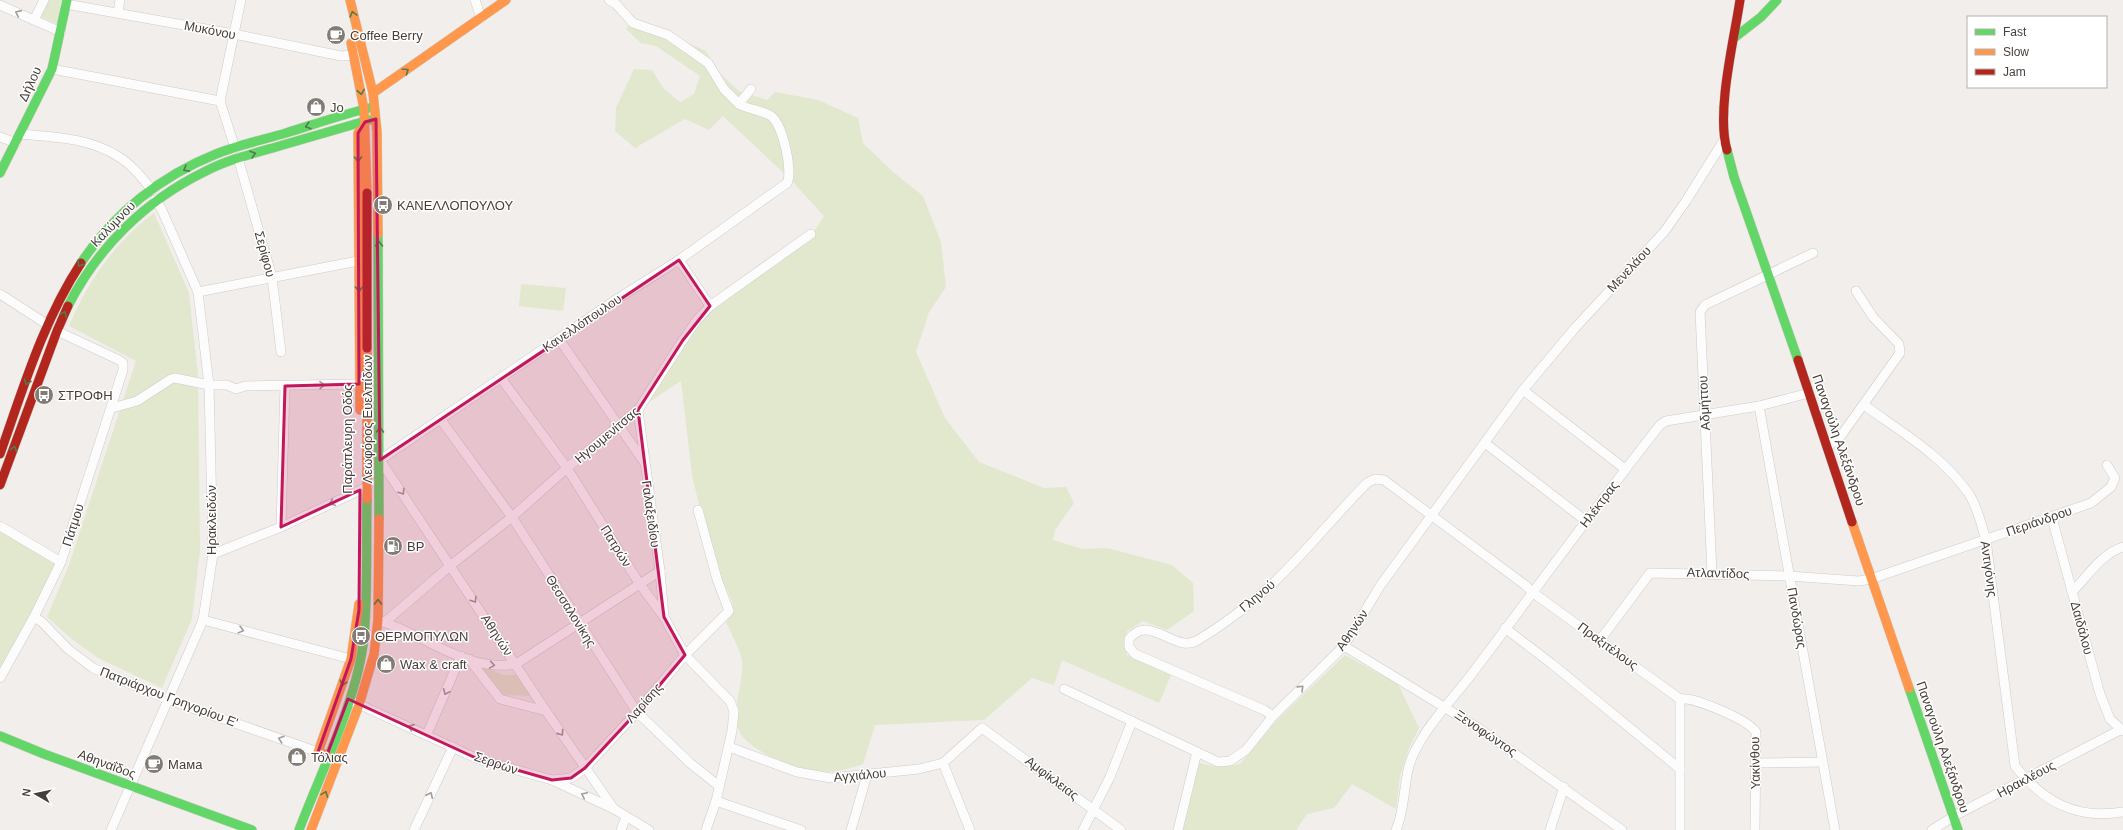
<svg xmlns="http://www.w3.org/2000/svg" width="2123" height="830" font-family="Arial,sans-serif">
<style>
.green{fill:#e2e8ce}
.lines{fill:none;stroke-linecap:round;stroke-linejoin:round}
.street-casing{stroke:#ceccc9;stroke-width:10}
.fast-casing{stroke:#d1cbc4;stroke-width:10}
.slow-casing{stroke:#d1cbc4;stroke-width:10}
.jam-casing{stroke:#d1cbc4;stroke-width:10}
.street{stroke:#fdfcfc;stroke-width:9}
.fast{stroke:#63d668;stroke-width:9}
.slow{stroke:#ff974d;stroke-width:9}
.jam{stroke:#b3261e;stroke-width:9}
.oneway{stroke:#a29d9a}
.oneway2{stroke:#527b4b}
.marked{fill:#c2185b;fill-opacity:0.2;stroke:#c2185b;stroke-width:3;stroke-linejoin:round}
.labels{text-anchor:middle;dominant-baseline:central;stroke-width:3;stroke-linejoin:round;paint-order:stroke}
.street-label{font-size:13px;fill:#463e38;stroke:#fff}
.poi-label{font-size:13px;fill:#463e38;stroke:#fff;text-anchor:start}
</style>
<rect width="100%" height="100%" fill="#f1eeeb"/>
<g class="green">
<path d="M 47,0 L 61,0 L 57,24 L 41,17 Z"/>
<path d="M 643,23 L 706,51 L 719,73 L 739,91 L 767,100 L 775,92 L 818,100 L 858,118 L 863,143 L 893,172 L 923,196 L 941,242 L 946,287 L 929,312 L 916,352 L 945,418 L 979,462 L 1044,488 L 1066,487 L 1074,503 L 1055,530 L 1053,540 L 1082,549 L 1107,548 L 1172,565 L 1193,583 L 1194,611 L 1167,630 L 1143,621 L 1127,631 L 1124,643 L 1127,655 L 1172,673 L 1159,703 L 1062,660 L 1054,685 L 1032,678 L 984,720 L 875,725 L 863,764 C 851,768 838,772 825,772 C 802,771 745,752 738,728 C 732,705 744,683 742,661 C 741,651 730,632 726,622 L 731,616 L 733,604 L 709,547 L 692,475 L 681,381 L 646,404 L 706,314 L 811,237 L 824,216 L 789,178 L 723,116 L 709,130 L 685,119 L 635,148 L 615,131 L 616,108 L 634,69 L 652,70 L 664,89 L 680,102 L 694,94 L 700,76 L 656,46 L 641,43 L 626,29 L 630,24 Z"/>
<path d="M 154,213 L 189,293 L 198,376 L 200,550 L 192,619 L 162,688 L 98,658 L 73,640 L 47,617 L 69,565 L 136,361 L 69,326 C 88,281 115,242 154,213 Z"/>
<path d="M 521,284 L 566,288 L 563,311 L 519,306 Z"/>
<path d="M 0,531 L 56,564 L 32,618 L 0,673 Z"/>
<path d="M 1345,655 L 1398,684 L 1419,728 L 1409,748 L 1400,776 L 1396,809 L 1352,784 L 1334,808 L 1307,814 L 1296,830 L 1183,830 L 1199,763 L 1218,767 L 1240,764 L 1277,720 Z"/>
<path d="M 473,662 L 503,675 L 517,675 L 532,696 L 504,695 Z"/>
</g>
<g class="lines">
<defs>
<g id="street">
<path d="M 475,0 L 481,18"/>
<path d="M 609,0 L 616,4 L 633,23 L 668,35 L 708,63 L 724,89 L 739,104"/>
<path d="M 66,4 L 234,34 L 341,56 L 354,55"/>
<path d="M 0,5 L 61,32"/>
<path d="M 118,12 L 120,0"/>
<path d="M 34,20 L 44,0"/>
<path d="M 52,69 L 220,101"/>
<path d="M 21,134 C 54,137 91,138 119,157 C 132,165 142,178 152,190"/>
<path d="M 0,137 L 16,143"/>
<path d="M 235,148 L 220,101 L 241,0"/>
<path d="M 238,158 L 272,277 L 281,352"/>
<path d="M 679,260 L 710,306"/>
<path d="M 198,292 L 358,261"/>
<path d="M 0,294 L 48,325"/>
<path d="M 559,339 L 644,462"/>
<path d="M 501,378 L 567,468 L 639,583 L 664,617 L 685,655 L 730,701 L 734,711 L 732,731 L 716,801 L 706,830"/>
<path d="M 1523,390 L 1625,469"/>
<path d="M 1864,405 C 1901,432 1943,456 1969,494 C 1978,508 1981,524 1986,540 L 2015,766 C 2043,802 2077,820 2123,812"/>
<path d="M 1759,406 L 1835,830"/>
<path d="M 112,408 L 137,401 L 171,379 L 175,378 L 209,385 L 227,385 L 236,389 L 245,386 L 359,384"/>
<path d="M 638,410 L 660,571 L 664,617"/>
<path d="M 441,420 L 512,517 L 637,712 L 690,763 L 719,786"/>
<path d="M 1485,443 L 1586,521"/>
<path d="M 1828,446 L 1838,440 L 1900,353 L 1899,344 L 1873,317 L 1856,291"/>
<path d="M 2052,518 L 2100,694 L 2110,719 L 2123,731"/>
<path d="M 0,526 L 61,562"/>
<path d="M 281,527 L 285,386"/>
<path d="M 213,554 L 281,527 L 367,487"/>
<path d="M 1712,573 L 1700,312 L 1705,305 L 1813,253"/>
<path d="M 2072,592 C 2087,577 2102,553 2123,547"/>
<path d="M 34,617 L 42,622 L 68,649 L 93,668 L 169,700 L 318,752"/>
<path d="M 203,620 L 351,659"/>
<path d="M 380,621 C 424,634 467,673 516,664 L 660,571"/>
<path d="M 385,622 L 451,565 L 512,517 L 567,468 L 638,410 L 683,340 L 697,320 L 710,306 L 811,234"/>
<path d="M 1505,628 L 1552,664 L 1680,769"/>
<path d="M 1600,640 L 1650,573 L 1789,576 L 1859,581 L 1871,579 L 2091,503 L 2111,487 L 2115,478 L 2107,465"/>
<path d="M 1344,646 L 1480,729 L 1622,830"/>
<path d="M 469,659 L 500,699 L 546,711"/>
<path d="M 0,678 L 34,617 L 61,562 L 123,370 L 123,363 L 119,360 L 57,331"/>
<path d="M 1064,689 L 1218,762 L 1230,761 L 1246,750 L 1273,716 L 1344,646 L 1380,586 L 1523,390 L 1575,328 L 1664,232 L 1686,201 L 1724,140"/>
<path d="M 1680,699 C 1694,697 1747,719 1756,732 L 1755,830"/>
<path d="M 356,703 L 478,759 L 552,780 L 614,809 L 649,830"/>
<path d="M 1273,716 L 1264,710 L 1135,654 L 1129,647 L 1129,639 C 1149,612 1176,655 1198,640 C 1223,625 1247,607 1269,587 C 1304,555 1333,517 1367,483 L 1375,479 L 1384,480 L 1525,585 L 1532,592 L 1680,699 L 1680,830"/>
<path d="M 427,734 L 461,656"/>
<path d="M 729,747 L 797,772 L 831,778 L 919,769 L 943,763 L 982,728 L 1121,830"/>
<path d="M 943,763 L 970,830"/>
<path d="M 1755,763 L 1823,762"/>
<path d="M 552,780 L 571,778 L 585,768 L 637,712 L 685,655 L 729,611 L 717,579 L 698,510"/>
<path d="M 716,801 L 801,830"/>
<path d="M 614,809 L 546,711 L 380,460 L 617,299 L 679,260 L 787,183 C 793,172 783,124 771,116 C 762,110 749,110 739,104 L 751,89"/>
<path d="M 111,830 L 203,620 L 213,554 L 209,385 L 198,292 L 161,208 L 155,200"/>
<path d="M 414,830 L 453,747"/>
<path d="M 621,830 L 626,817"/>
<path d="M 851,830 L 867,775"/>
<path d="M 1083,830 L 1110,777 L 1132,721"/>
<path d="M 1178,830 L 1197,752"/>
<path d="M 1396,830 C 1407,805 1402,775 1415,751 C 1430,721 1454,698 1474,671 C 1536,589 1596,506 1660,425 L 1666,421 L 1759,406 L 1809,393"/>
<path d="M 1550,830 L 1564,787"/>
<path d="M 1932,830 L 1954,816 L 2120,730"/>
</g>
<g id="fast">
<path d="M 1734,38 L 1761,17 L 1777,0"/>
<path d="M 1727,150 L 1734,177 L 1798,360"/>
<path d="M 0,173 L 52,69 L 67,0"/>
<path d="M 378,234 L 379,519"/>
<path d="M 81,263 C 113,214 161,176 216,154 C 238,145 262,140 286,133 C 315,124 344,114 373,107"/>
<path d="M 68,306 C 98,247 145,201 204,172 C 227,160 251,154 276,147 C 307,138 338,129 369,120"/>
<path d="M 1909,688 L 1958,830"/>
<path d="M 0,736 L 44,754 L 252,830"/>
<path d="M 299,830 C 321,772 358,698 364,637 C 368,593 366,544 367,499"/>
</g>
<g id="slow">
<path d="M 350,0 L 373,93 L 377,132 L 378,234"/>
<path d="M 351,43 L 364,109 L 367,193"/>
<path d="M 373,93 L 506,0"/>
<path d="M 360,130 L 358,133 L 360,410"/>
<path d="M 367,499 L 367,348"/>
<path d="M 1852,522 L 1909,688"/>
<path d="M 327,755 L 318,752 L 351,659 L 359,604"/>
<path d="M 311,830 L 359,705 L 374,654 L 378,620 L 379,519"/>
</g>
<g id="jam">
<path d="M 1727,150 C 1716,112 1734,40 1740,0"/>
<path d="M 367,193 L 367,348"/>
<path d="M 1798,360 L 1852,522"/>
<path d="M 0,454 C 23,389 43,321 81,263"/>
<path d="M 0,485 L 57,331 L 68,306"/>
</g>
</defs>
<use href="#street" class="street-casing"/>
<use href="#fast" class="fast-casing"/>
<use href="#slow" class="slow-casing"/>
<use href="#jam" class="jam-casing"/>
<use href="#street" class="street"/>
<use href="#fast" class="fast"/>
<use href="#slow" class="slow"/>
<use href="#jam" class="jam"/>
</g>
<defs><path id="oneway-chevron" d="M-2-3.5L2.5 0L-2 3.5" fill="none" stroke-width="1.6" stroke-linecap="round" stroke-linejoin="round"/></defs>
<g class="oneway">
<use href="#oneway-chevron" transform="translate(18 13) rotate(-156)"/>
<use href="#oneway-chevron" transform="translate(322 385) rotate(-1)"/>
<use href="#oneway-chevron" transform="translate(402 492) rotate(56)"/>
<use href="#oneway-chevron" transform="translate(332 503) rotate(155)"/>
<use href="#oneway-chevron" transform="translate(474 600) rotate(57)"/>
<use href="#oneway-chevron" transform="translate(241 630) rotate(15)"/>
<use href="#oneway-chevron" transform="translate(492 665) rotate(9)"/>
<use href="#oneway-chevron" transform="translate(1301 688) rotate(-44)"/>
<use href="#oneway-chevron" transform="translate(446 692) rotate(114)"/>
<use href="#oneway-chevron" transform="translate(411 727) rotate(-156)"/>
<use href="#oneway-chevron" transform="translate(561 733) rotate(55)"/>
<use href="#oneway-chevron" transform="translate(281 739) rotate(-161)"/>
<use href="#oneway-chevron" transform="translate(430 795) rotate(-65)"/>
<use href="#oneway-chevron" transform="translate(584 795) rotate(-155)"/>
</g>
<g class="oneway2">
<use href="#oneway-chevron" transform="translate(353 14) rotate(-105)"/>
<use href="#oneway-chevron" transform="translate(406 71) rotate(-35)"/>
<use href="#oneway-chevron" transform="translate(361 92) rotate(80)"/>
<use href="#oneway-chevron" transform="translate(308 126) rotate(164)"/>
<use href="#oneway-chevron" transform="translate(253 154) rotate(-16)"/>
<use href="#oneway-chevron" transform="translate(358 159) rotate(90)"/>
<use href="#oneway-chevron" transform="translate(186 169) rotate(151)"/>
<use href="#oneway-chevron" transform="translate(379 244) rotate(-90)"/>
<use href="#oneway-chevron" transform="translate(80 264) rotate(124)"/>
<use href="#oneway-chevron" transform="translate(359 289) rotate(90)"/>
<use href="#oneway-chevron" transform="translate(64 314) rotate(-66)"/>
<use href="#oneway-chevron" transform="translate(27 382) rotate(110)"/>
<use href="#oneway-chevron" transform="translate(380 430) rotate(-90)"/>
<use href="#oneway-chevron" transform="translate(14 449) rotate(-70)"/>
<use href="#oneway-chevron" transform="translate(378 602) rotate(-90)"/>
<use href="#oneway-chevron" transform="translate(343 683) rotate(107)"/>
<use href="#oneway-chevron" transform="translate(325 794) rotate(-69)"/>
</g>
<path class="marked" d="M 376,119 L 380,460 L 679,260 L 710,306 L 683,340 L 638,410 L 664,617 L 685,655 L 637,712 L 585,768 L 571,778 L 552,780 L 478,759 L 348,699 L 327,755 L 318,752 L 351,659 L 359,610 L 360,490 L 281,527 L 285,386 L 359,384 L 358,133 L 365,122 Z"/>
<defs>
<symbol id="cafe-disc" viewBox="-11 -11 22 22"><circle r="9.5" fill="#827c77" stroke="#fff"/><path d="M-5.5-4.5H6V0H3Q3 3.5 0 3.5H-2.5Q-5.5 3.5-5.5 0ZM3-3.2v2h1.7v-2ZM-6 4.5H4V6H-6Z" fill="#fff"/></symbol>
<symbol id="shop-disc" viewBox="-11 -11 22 22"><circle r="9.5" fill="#827c77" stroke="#fff"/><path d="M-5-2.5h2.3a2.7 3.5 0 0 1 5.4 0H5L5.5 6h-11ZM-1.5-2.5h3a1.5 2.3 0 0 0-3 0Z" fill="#fff"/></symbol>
<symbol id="bus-disc" viewBox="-11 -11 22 22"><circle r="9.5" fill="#827c77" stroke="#fff"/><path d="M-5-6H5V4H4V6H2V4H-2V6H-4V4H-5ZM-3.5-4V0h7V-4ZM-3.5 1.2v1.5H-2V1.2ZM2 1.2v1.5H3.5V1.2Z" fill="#fff"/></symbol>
<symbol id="fuel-disc" viewBox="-11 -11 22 22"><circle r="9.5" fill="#827c77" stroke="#fff"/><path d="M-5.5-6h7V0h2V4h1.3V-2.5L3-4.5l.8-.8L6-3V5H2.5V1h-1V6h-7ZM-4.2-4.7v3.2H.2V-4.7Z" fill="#fff"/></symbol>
</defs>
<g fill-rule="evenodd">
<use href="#cafe-disc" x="325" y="24" width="22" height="22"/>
<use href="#shop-disc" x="305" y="96" width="22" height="22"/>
<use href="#bus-disc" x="372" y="194" width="22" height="22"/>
<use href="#bus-disc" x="33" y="384" width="22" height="22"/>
<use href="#fuel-disc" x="382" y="535" width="22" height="22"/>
<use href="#bus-disc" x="350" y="625" width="22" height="22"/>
<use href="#shop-disc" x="375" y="653" width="22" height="22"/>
<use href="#shop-disc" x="286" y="746" width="22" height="22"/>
<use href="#cafe-disc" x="143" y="753" width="22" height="22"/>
</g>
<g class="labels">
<g class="street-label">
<text transform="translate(210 30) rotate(11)">Μυκόνου</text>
<text transform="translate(30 84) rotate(-65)">Δήλου</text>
<text transform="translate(113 224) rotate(-46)">Καλύμνου</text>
<text transform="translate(265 254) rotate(75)">Σερίφου</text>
<text transform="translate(1629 269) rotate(-47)">Μενελάου</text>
<text transform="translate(582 323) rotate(-34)">Κανελλόπουλου</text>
<text transform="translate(1704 403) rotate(-93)">Αδμήττου</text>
<text transform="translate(367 419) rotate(-90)">Λεωφόρος Ευελπίδων</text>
<text transform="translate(607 435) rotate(-40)">Ηγουμενίτσας</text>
<text transform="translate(347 439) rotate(-90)">Παράπλευρη Οδός</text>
<text transform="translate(1839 440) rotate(71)">Παναγούλη Αλεξάνδρου</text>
<text transform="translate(1599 504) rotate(-53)">Ηλέκτρας</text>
<text transform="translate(651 514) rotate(82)">Γαλαξειδίου</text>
<text transform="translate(211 520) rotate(-90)">Ηρακλειδών</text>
<text transform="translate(2039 521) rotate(-19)">Περιάνδρου</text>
<text transform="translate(73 525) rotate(-72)">Πάτμου</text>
<text transform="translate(616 546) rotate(58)">Πατρών</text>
<text transform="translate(1989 569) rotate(82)">Αντιγόνης</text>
<text transform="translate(1718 573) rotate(2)">Ατλαντίδος</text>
<text transform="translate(1257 596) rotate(-40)">Γληνού</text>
<text transform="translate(571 611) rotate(58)">Θεσσαλονίκης</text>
<text transform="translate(1797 618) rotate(80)">Πανδώρας</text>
<text transform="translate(2082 628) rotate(75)">Δαιδάλου</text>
<text transform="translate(1352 630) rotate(-56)">Αθηνών</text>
<text transform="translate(497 635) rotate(57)">Αθηνών</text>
<text transform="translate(1608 646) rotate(36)">Πραξιτέλους</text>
<text transform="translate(169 697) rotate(21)">Πατριάρχου Γρηγορίου Ε'</text>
<text transform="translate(644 703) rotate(-49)">Λαρίσης</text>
<text transform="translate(1486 733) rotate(34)">Ξενοφώντος</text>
<text transform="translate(1943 747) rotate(71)">Παναγούλη Αλεξάνδρου</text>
<text transform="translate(496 763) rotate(19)">Σερρών</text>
<text transform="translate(1755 763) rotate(-91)">Υακίνθου</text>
<text transform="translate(107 764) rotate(20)">Αθηναΐδος</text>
<text transform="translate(860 775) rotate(-5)">Αγχιάλου</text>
<text transform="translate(1052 778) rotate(37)">Αμφίκλειας</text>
<text transform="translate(2026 779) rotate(-28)">Ηρακλέους</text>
</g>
<g class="poi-label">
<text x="350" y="35">Coffee Berry</text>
<text x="330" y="107">Jo</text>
<text x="397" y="205">ΚΑΝΕΛΛΟΠΟΥΛΟΥ</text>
<text x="58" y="395">ΣΤΡΟΦΗ</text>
<text x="407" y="546">BP</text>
<text x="375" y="636">ΘΕΡΜΟΠΥΛΩΝ</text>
<text x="400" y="664">Wax &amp; craft</text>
<text x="311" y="757">Τόλιας</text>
<text x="168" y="764">Мама</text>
</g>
</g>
<rect x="1967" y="16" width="140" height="72" fill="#ffffff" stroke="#b5b2af"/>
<rect x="1975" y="29" width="20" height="6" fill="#63d668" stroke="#b5b2af"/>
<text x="2003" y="36" font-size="12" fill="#463e38">Fast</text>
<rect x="1975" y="49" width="20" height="6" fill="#ff974d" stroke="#b5b2af"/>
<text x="2003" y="56" font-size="12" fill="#463e38">Slow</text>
<rect x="1975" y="69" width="20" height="6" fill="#b3261e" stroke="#b5b2af"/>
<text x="2003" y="76" font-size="12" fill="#463e38">Jam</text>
<g transform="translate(36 794) rotate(279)" stroke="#ffffff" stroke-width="3" paint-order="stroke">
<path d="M0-3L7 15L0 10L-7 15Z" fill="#463e38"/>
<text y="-6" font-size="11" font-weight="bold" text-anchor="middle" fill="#463e38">N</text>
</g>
</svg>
